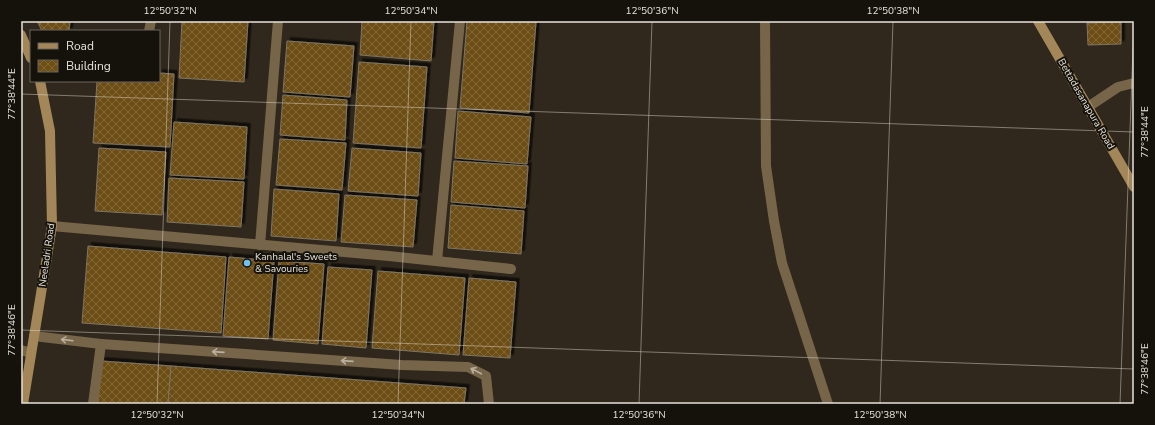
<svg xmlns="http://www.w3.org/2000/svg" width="1155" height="425" font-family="'Nunito Sans',sans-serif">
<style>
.building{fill:url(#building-cross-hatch);stroke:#7e7566;filter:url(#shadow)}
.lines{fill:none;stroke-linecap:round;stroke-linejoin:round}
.lane{stroke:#77654a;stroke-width:10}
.street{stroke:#77654a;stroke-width:10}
.secondary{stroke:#a38759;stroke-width:10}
.oneway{stroke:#bab0a0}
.ticks{fill:none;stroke:#e7e2da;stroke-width:1;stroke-opacity:0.45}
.poi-dot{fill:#6ec2f3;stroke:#15120c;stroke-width:1.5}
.labels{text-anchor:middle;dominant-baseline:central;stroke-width:4;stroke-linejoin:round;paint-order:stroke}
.street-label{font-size:10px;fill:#e7e2da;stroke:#15120c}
.poi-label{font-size:10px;fill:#e7e2da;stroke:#15120c;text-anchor:start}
.neatline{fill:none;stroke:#e7e2da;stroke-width:1.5}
.ticks-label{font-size:10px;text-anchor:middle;fill:#e7e2da}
</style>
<defs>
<pattern id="building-cross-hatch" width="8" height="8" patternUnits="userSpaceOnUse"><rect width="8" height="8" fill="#6d4e13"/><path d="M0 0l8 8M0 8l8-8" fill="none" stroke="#826735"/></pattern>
<filter id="shadow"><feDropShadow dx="3.5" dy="-3.5" stdDeviation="0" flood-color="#0009"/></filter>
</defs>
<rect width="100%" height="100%" fill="#30281c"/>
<g class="building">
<path d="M 37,21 L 70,21 L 69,31 L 42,31 Z"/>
<path d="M 182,21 L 248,21 L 244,82 L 179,78 Z"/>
<path d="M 362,21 L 434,21 L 431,61 L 360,55 Z"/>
<path d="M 467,21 L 536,22 L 529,113 L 460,108 Z"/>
<path d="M 1121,22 L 1121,44 L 1088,45 L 1087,23 Z"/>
<path d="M 287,41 L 354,46 L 350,97 L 283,92 Z"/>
<path d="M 359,62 L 427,67 L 421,148 L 353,143 Z"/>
<path d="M 159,73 L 174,74 L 170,147 L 93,143 L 97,81 L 159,81 Z"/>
<path d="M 283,95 L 347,100 L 345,140 L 280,135 Z"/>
<path d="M 458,111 L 531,117 L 527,164 L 455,158 Z"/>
<path d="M 174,122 L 247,127 L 244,179 L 170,175 Z"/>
<path d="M 280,139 L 346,143 L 342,190 L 276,185 Z"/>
<path d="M 99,148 L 166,152 L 162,215 L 95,211 Z"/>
<path d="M 352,148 L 421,153 L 418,196 L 348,191 Z"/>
<path d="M 454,161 L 528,166 L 525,208 L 451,202 Z"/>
<path d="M 169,178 L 244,182 L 241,227 L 167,222 Z"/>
<path d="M 274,189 L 339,194 L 336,241 L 271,236 Z"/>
<path d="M 345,195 L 417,200 L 413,247 L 341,242 Z"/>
<path d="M 451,205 L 524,211 L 521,254 L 448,248 Z"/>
<path d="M 88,246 L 226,257 L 221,333 L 82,323 Z"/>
<path d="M 229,257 L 274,261 L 268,339 L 223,336 Z"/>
<path d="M 279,261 L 324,264 L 318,344 L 273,340 Z"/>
<path d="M 328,267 L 372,270 L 366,348 L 322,344 Z"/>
<path d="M 378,271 L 465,278 L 459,355 L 372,348 Z"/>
<path d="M 469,278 L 516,282 L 510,358 L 463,355 Z"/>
<path d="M 101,361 L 171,366 L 168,404 L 98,404 Z"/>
<path d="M 171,366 L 466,388 L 464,404 L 168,404 Z"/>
</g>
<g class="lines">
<g class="lane">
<path d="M 765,21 L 766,166 L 774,221 L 782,263 L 828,404"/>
<path d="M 149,31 L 151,21"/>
<path d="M 1088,107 L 1118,87 L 1134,83"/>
<path d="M 34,336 L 101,344 L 93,404"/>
</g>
<g class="street">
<path d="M 52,226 L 389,256 L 511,269"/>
<path d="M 260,245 L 278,21"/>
<path d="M 437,261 L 460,21"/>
<path d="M 101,344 L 402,365 L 468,367 L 486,376 L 489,404"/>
<path d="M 21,350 L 31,353"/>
</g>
<g class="secondary">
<path d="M 1038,21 L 1134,187"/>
<path d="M 21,35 L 31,58"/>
<path d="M 23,404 L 52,226 L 50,131 L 40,81"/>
</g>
</g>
<defs><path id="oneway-shaft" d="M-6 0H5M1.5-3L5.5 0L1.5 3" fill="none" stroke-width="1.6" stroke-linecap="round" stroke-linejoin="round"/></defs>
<g class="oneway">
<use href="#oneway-shaft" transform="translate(67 340) rotate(-173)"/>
<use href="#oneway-shaft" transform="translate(218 352) rotate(-176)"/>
<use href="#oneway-shaft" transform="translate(347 361) rotate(-176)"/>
<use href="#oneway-shaft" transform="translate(476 371) rotate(-152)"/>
</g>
<path class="ticks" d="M 21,94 L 1134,132M 21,330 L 1134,369M 157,404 L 170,21M 398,404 L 411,21M 639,404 L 652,21M 880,404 L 893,21M 1120,404 L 1134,21"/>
<circle class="poi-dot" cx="247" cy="263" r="4"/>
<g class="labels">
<g class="street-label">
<text transform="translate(1086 104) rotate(60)">Bettadasanapura Road</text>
<text transform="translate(47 255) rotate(-82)">Neeladri Road</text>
</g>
<g class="poi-label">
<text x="255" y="257">Kanhalal's Sweets<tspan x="255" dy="12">&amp; Savouries</tspan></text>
</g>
</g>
<rect width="1155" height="425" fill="none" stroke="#15120c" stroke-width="44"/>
<rect x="30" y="30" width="130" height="52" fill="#15120c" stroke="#69655e"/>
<rect x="38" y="43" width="20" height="6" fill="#a38759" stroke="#69655e"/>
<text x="66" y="50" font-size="12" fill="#e7e2da">Road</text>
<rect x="38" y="60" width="20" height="12" fill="url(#building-cross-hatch)" stroke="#69655e"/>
<text x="66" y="70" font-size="12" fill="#e7e2da">Building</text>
<rect x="22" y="22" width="1111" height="381" class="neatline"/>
<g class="ticks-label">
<text x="170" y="14">12°50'32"N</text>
<text x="411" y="14">12°50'34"N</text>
<text x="652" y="14">12°50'36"N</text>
<text x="893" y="14">12°50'38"N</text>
<text transform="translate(11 94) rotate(-90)" y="4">77°38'44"E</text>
<text transform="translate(1144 132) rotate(-90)" y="4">77°38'44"E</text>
<text transform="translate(11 330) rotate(-90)" y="4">77°38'46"E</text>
<text transform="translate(1144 369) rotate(-90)" y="4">77°38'46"E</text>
<text x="157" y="418">12°50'32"N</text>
<text x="398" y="418">12°50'34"N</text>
<text x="639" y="418">12°50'36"N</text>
<text x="880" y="418">12°50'38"N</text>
</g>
</svg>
